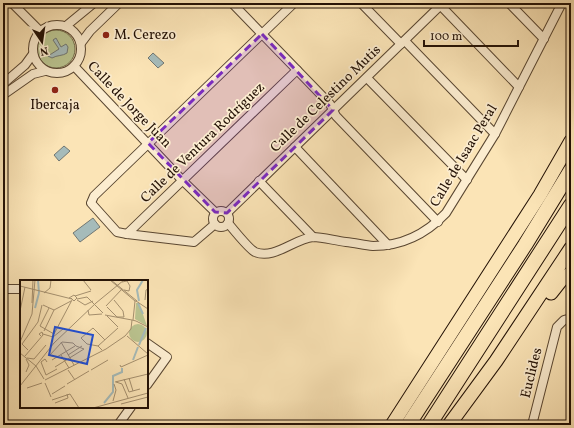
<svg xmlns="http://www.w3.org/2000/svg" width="574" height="428" font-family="Vollkorn,serif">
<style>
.green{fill:#bbc591;stroke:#6f6b4b}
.water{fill:#a5bbba;stroke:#717772}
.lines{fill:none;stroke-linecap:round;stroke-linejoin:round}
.minor-casing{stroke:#594631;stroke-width:10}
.trunk-casing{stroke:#231105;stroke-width:15}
.motorway-casing{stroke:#231105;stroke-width:16}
.minor{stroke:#fcedd0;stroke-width:8}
.trunk{stroke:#fbe4b6;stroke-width:13}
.motorway{stroke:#fbe4b6;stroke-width:14}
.marked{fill:#7b2cbf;fill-opacity:0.2;stroke:#7b2cbf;stroke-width:3;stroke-dasharray:8 5;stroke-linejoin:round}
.poi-dot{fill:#8f2418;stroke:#fcedd0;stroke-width:1.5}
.labels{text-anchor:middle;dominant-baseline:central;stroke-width:3.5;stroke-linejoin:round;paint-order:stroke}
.poi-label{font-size:14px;fill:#231105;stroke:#fcedd0;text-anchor:start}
.street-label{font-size:14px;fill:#231105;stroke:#fcedd0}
.inset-river{fill:none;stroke:#a5bbba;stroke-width:2}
.inset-road{fill:none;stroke:#a5906f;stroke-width:1}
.view{fill:#1d4ed8;fill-opacity:0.15;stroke:#1d4ed8;stroke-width:2}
.inset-edge{fill:none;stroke:#231105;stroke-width:2}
</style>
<rect width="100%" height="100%" fill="#fbe4b6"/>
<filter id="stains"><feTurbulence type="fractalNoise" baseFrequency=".005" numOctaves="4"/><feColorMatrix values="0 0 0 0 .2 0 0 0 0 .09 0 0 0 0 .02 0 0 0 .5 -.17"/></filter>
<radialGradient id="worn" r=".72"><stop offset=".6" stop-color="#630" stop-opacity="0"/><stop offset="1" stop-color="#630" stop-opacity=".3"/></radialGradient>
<circle class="green" cx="56" cy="49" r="19"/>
<g class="water">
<path d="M 56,38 L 61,47 L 66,44 L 68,47 L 67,53 C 63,56 57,55 52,58 L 48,56 L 59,49 L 53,40 Z"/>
<path d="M 153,53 L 164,63 L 158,68 L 148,58 Z"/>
<path d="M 64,146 L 70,151 L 59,161 L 54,155 Z"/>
<path d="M 93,218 L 100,227 L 80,242 L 73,233 Z"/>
</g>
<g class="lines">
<defs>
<g id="minor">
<path d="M 12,3 L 40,31"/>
<path d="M 232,3 L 330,104 L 336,116 L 438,222"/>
<path d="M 361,3 L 401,44"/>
<path d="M 509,3 L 544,39"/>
<path d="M 440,5 L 519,87"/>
<circle cx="57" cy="49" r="24"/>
<path d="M 66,26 L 94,3"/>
<path d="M 405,41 L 495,134"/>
<path d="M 81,43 L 90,31 L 119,3"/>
<path d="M 74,66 L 183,181 L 215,212"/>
<path d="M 367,78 L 467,180"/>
<path d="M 3,84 L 25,65 L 33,54"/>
<path d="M 3,95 L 33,74 L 45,71"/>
<path d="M 295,147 L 388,245"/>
<path d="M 259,181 L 313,237"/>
<circle cx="221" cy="219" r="8"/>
<path d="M 227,213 L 443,3"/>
<path d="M 228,223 C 233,229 249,249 255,252 C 274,260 294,239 313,237 C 323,237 336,241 346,242 C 355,243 364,245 373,246 C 402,246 427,233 446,213 L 495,134 L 562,3"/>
<path d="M 215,224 L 194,242 L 127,234 L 117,232 L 91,203 L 94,196 L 294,3"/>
<path d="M 127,234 L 297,70"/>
<path d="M 3,289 L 21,289"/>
<path d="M 147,343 L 167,357 L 147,385"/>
<path d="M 118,425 L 131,407"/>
<path d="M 532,425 L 557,327 L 564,320 L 571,318"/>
</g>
<g id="trunk">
<path d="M 551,293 L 562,279 L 571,273"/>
<path d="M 392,425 L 540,195 L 571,141"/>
<path d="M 449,425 L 496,361 L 571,248"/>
</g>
<g id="motorway">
<path d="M 408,425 L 525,245 L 571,170"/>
<path d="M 429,425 L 571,205"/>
</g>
</defs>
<use href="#minor" class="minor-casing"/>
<use href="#trunk" class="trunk-casing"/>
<use href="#motorway" class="motorway-casing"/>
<use href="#minor" class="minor"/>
<use href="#trunk" class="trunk"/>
<use href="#motorway" class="motorway"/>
</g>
<path class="marked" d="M 262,34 L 333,110 L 227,213 L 215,212 L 148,143 Z"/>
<g class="poi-dot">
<circle cx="106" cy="35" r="4"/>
<circle cx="55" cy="90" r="4"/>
</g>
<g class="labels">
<g class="poi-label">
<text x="114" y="35">M. Cerezo</text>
<text x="55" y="105" text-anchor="middle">Ibercaja</text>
</g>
<g class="street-label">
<text transform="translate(326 99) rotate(-44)">Calle de Celestino Mutis</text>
<text transform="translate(129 105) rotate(46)">Calle de Jorge Juan</text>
<text transform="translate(203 143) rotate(-44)">Calle de Ventura Rodríguez</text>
<text transform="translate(464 156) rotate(-59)">Calle de Isaac Peral</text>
<text transform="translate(532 373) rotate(-76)">Euclides</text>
</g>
</g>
<g transform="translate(20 280)">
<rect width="128" height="128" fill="#fbe4b6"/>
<path d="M 116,23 L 119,23 L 127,46 L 115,39 ZM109 53a9 9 0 1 1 18 0a9 9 0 1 1-18 0Z" fill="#bbc591"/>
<path class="inset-river" d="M 18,0 L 19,13M 119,21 L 117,10 L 123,0M 118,23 L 123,34M 15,28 L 19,13M 119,65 L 126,48M 113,80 L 118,67M 84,123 L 93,112 L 93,96 L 102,92 L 102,88"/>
<path class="inset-road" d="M 63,0 L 71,10M 90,0 L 115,21 L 117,21 L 91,0M 102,2 L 107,1 L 110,6 L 109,11 L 104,10M 0,6 L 52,19M 24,13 L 30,8 L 31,0M 55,16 L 71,11M 49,18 L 54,15 L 57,18 L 54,21 L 51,18M 57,19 L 67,17 L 83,33M 57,20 L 65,25 L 73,21M 125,20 L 126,10 L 128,9M 116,21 L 128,29M 12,23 L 13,0M 23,25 L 34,30M 86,26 L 102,9M 87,27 L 97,37 L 104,37 L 103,31 L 94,20M 29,28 L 20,46 L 34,54 L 52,20M 68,30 L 69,35 L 82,34M 0,31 L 5,7M 85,35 L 112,40M 87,36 L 98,47M 113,40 L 115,21M 116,41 L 128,47M 24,51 L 34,30 L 51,21M 23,54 L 33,57 L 43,49M 107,56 L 128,74M 0,62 L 12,34 L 15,0M 41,62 L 54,85M 78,66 L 98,48M 8,70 L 2,64 L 18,42 L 22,25M 82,70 L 78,66 L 67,64 L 61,58 L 73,48 L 85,60M 0,73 L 16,86 L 24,99M 41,75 L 49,88M 48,75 L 62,66M 5,76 L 23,55 L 22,52 L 19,54 L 21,56M 29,76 L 42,62 L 53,63 L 56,66M 7,78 L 14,79 L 26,65M 6,79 L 9,85 L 6,92M 32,80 L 55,66M 27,82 L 25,79 L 21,82 L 26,95 L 37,89M 100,85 L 101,87 L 128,75M 35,87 L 64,69 L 56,66M 48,90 L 55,100M 71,90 L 88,80M 109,98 L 113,111M 104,99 L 109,112 L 120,109M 25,100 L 86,69 L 105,56 L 111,49 L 112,40 L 116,41M 95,102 L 128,94M 96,102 L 102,104 L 108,118M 25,103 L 31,117M 47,104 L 69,91M 0,106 L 34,63 L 76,23 L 104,0M 7,108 L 22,103M 32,114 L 45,106M 32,120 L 50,114 L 59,128M 93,121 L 96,110 L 94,104M 35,123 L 48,118 L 47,114M 101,124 L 128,117M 73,128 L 128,113"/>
<path class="view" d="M 35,47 L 73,55 L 67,84 L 29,75 Z"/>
<rect width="128" height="128" class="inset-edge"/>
</g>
<rect width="574" height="428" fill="none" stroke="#fbe4b6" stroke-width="16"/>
<rect x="4" y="4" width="566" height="420" fill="none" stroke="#231105" stroke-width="2"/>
<rect x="8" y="8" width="558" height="412" fill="none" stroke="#231105"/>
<g transform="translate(42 42) rotate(167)" stroke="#fcedd0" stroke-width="3" paint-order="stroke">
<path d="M0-3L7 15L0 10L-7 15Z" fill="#231105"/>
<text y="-6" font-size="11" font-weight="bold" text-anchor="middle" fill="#231105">N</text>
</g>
<path d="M424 40v6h94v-6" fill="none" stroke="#231105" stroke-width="2"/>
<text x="430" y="40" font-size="12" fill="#231105" stroke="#fcedd0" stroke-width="3" paint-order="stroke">100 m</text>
<rect width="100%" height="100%" filter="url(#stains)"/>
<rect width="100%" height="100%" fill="url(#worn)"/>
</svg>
